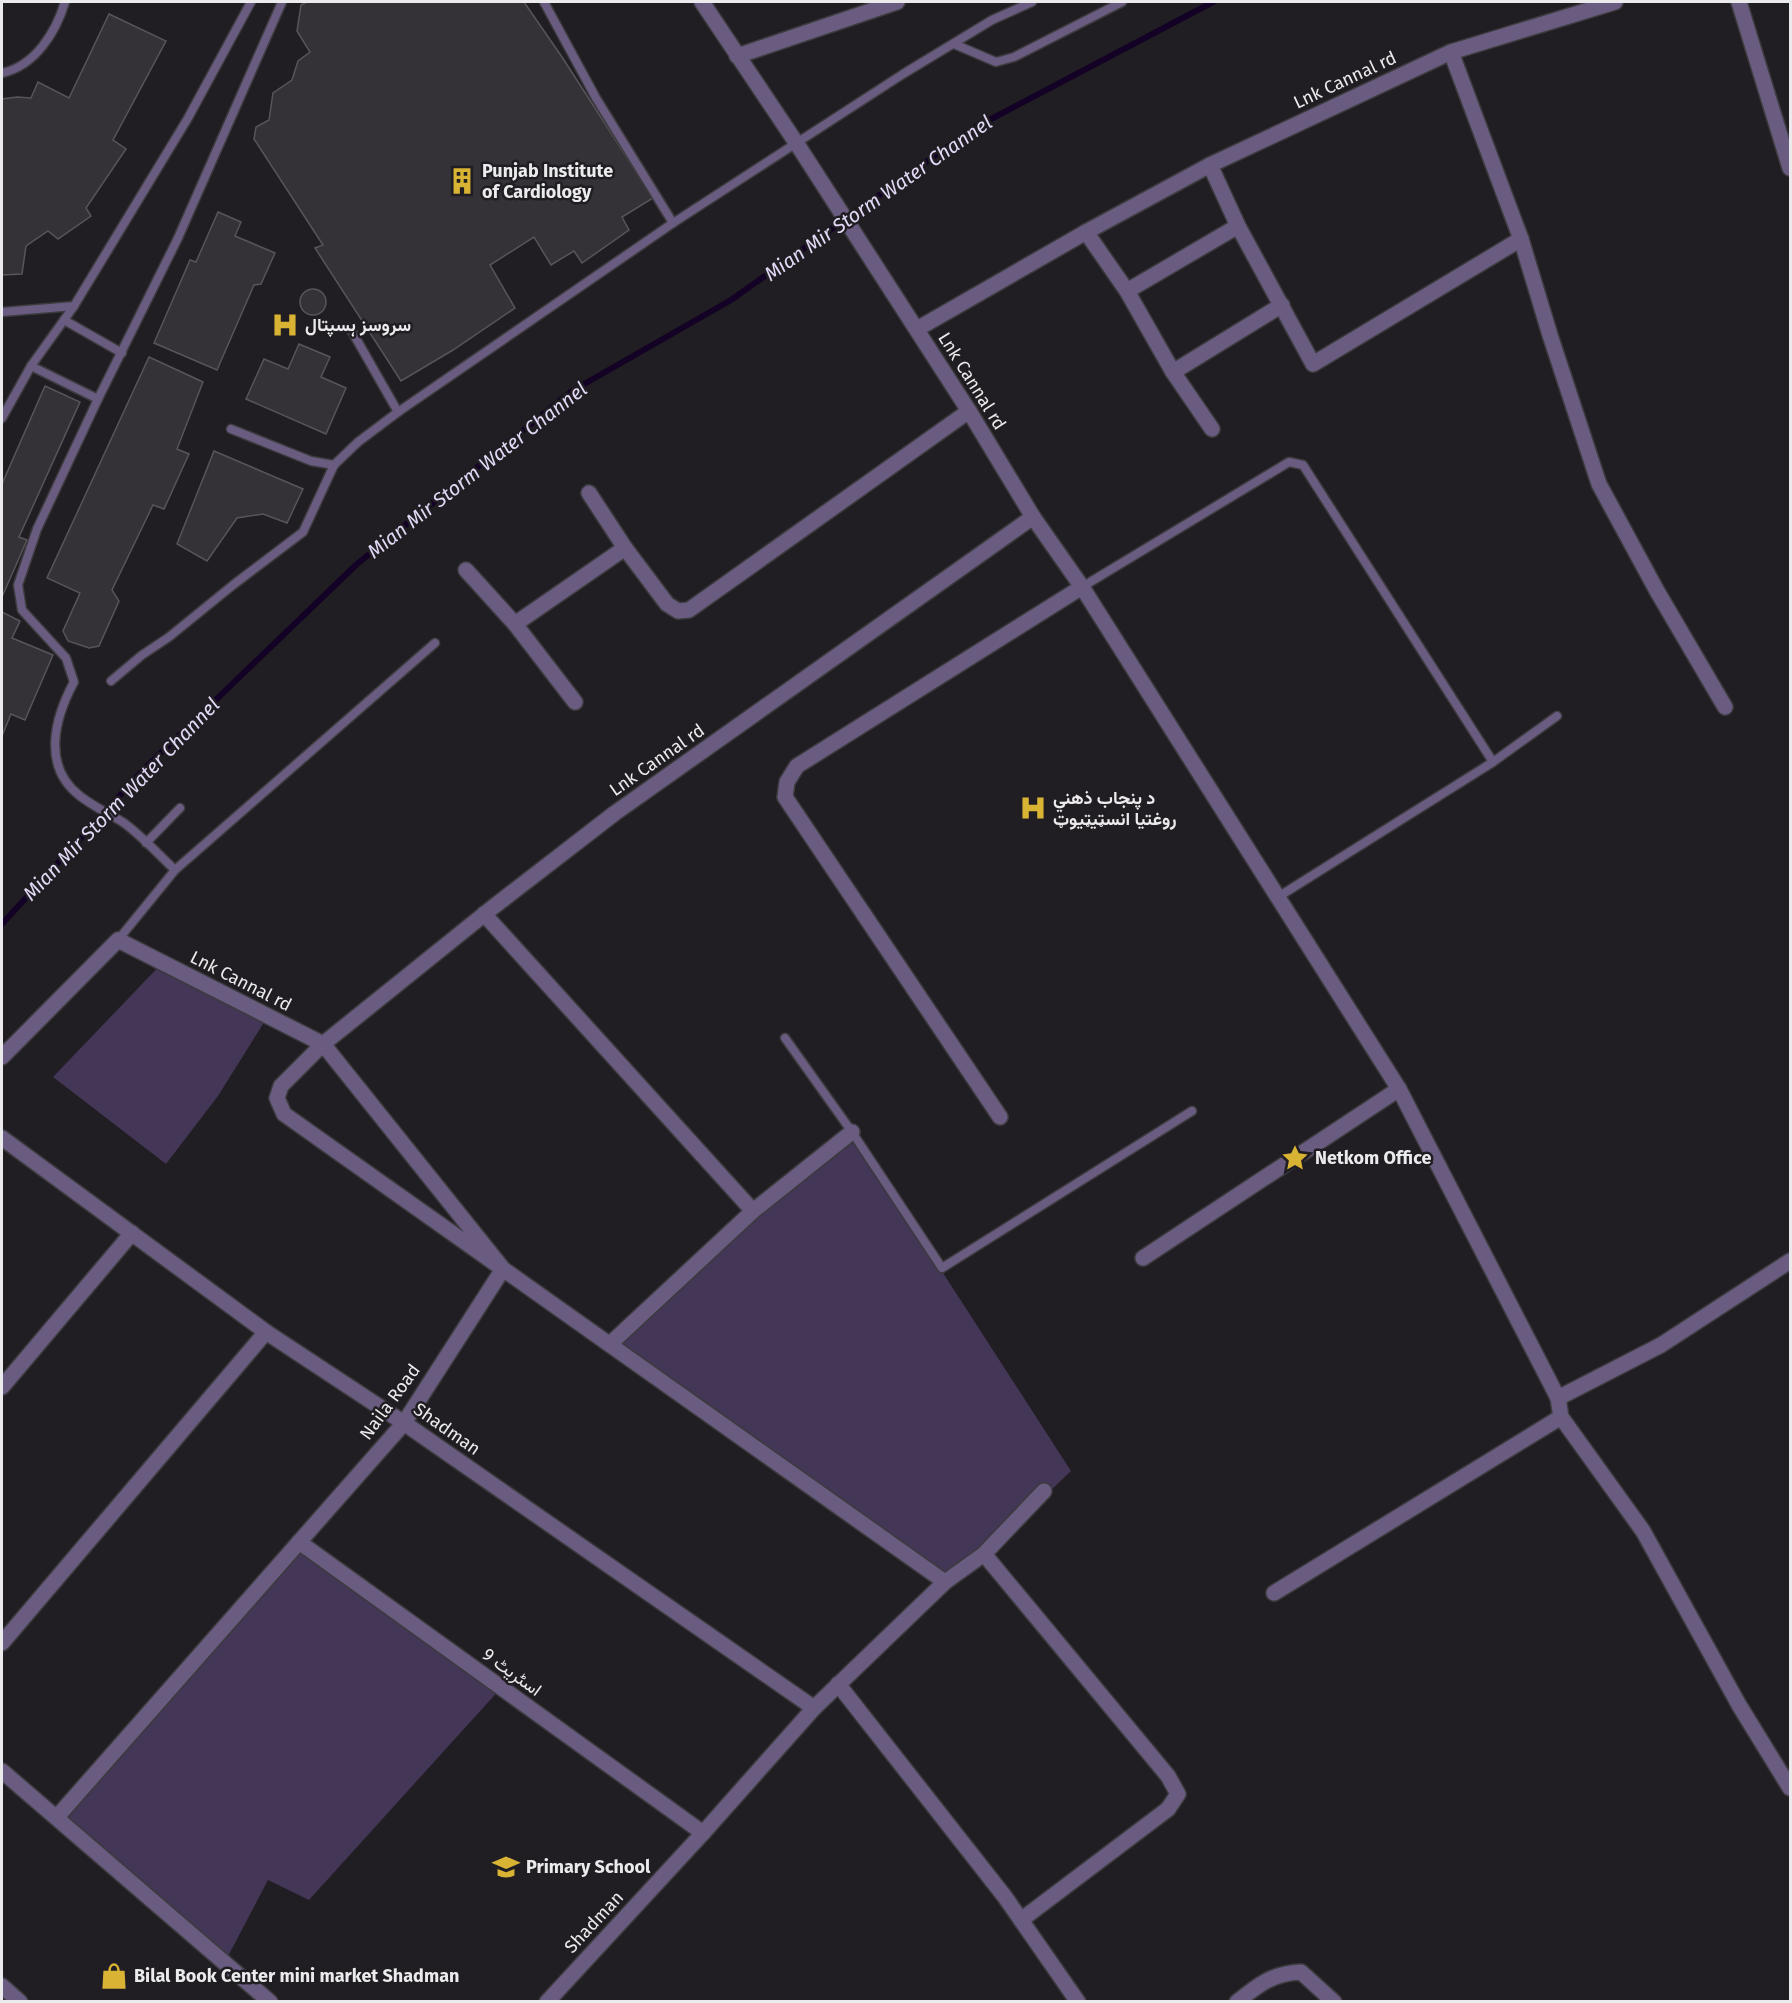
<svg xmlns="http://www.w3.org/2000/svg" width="1792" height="2003" font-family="'Fira Sans',Vazirmatn,sans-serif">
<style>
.green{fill:#433656}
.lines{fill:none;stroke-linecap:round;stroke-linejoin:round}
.stream{stroke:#130225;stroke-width:6}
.building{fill:#343237;stroke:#57555a;stroke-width:1.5}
.service-casing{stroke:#3c3b3e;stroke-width:11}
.minor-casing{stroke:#3c3b3e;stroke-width:18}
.tertiary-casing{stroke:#3c3b3e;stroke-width:18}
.service{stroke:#6a5c81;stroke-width:8}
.minor{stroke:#6a5c81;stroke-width:15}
.tertiary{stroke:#6a5c81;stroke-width:15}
.labels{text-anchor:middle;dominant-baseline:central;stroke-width:5;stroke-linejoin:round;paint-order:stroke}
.street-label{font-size:18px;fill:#ebeaed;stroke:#201e22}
.poi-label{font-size:18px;font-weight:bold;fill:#ebeaed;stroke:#201e22;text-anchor:start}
.water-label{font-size:20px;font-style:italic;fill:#e3d9f6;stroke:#201e22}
</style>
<rect width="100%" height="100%" fill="#201e22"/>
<g class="green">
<path d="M 166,959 L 268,1016 L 218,1096 L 166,1164 L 53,1077 Z"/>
<path d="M 852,1132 L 1071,1471 L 985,1554 L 945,1582 L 610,1344 Z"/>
<path d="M 299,1542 L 501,1688 L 309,1900 L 268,1880 L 225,1962 L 57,1817 Z"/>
</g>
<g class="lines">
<path class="stream" d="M 2,924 L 144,769 L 357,564 L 572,391 L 731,300 L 974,128 L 1213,2"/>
</g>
<g class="building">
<path d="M 307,2 L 524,2 L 562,57 L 653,198 L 622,217 L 629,230 L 582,263 L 574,251 L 551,265 L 534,237 L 490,265 L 515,308 L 453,350 L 401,381 L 315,248 L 323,245 L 254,139 L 256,127 L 269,120 L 273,93 L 292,80 L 298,61 L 310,52 L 297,31 L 301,5 Z"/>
<path d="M 109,14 L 166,41 L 113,140 L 126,149 L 86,208 L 91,216 L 58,239 L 48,231 L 26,246 L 22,274 L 2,275 L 2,99 L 17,97 L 31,98 L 38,82 L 69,98 Z"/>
<path d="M 218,212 L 241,222 L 235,236 L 275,253 L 261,284 L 254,285 L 217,370 L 154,343 L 190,260 L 196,262 Z"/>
<circle cx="313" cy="302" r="13"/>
<path d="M 299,344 L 330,357 L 321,377 L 346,388 L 326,434 L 246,399 L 264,359 L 288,369 Z"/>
<path d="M 149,357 L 203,382 L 177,449 L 189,454 L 164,509 L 153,505 L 112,590 L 119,601 L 99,646 L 89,648 L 68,641 L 63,631 L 80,593 L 47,578 Z"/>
<path d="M 45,386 L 80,402 L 19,537 L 27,540 L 2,597 L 2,484 Z"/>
<path d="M 214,451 L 303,489 L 287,523 L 263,514 L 237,518 L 207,561 L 177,544 Z"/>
<path d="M 2,612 L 20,621 L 12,638 L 53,655 L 25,720 L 11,714 L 2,736 Z"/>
</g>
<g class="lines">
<defs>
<g id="service">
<path d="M 544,2 L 596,98 L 673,223"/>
<path d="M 954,44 L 996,62 L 1014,57 L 1122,2"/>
<path d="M 2,73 C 35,66 56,32 65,2"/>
<path d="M 2,312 L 74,306"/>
<path d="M 64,320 L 122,353"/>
<path d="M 350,328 L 398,412"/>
<path d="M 31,366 L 98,399"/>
<path d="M 2,418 L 31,366 L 74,306 L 188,118 L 251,2"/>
<path d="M 231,429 L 311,461 L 334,465"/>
<path d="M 1082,587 L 1289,462 L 1303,465 L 1493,762"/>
<path d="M 111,681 L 142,655 L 169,637 L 233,585 L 303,532 L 334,465 L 358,442 L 398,412 L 673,223 L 903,74 L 992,20 L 1032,2"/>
<path d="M 146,843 L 180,808"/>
<path d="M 175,870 C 159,855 142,836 124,823 C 110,814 94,807 80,796 C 42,767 54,719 74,682 L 66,658 L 22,610 L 18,585 L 37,529 L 98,399 L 178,238 L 282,2"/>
<path d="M 1278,897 L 1493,762 L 1557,716"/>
<path d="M 118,940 L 175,870 L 435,643"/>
<path d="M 785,1038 L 852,1132 L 942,1268 L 1192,1111"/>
</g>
<g id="minor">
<path d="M 1739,2 L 1790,168"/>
<path d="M 1451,52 L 1521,239 L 1550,335 L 1599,484 L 1657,591 L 1725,707"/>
<path d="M 737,56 L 897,2"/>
<path d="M 1210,165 L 1238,226 L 1313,364 L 1521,239"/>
<path d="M 1086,232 L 1127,291 L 1173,372 L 1212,429"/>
<path d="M 1127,291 L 1238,226"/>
<path d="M 917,329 L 1086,232 L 1210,165 L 1451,52 L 1615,2"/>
<path d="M 1173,372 L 1282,305"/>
<path d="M 589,493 L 625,548 L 667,604 L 678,611 L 689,610 L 969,411"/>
<path d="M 1033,517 L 1082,587 L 1399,1089 L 1558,1398 L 1561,1417 L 1643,1531 L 1739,1705 L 1790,1788"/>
<path d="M 466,570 L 515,624 L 575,702"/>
<path d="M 515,624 L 625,548"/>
<path d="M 484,914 L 753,1211"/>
<path d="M 1000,1117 L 785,797 L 787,782 L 797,766 L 1082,587"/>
<path d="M 2,1138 L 266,1332 L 404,1423 L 814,1708"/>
<path d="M 1143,1258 L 1399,1089"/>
<path d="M 610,1344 L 753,1211 L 852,1132"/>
<path d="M 2,1387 L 132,1233"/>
<path d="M 1558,1398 L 1661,1345 L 1790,1261"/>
<path d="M 299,1542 L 703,1833"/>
<path d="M 984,1554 L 1168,1776 L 1178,1794 L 1168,1809 L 1021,1920"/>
<path d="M 1274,1593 L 1561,1417"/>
<path d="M 2,1643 L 266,1332"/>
<path d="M 838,1684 L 1005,1897 L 1078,2002"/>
<path d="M 2,1771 L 270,2002"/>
<path d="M 57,1817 L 404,1423 L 503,1269 L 284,1114 L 277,1098 L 281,1086 L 323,1044 L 503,1269 L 945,1582"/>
<path d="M 2,1986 L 20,2002"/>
<path d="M 547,2002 L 703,1833 L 814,1708 L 945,1582 L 984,1554 L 1044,1491"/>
<path d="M 1237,2002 C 1258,1985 1273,1973 1301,1972 L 1334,2002"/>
</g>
<path id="tertiary" d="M 2,1057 L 118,940 L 323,1044 L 492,908 L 615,813 L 1033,517 L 969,411 L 797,144 L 702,2"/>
</defs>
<use href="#service" class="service-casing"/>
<use href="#minor" class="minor-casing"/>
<use href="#tertiary" class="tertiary-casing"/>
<use href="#service" class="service"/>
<use href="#minor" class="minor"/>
<use href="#tertiary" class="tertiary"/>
</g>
<defs>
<symbol id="building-bare" viewBox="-9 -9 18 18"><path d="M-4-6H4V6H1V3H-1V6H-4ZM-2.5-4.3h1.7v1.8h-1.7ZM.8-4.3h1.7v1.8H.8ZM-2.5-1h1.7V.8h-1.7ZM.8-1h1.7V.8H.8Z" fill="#d9b334" stroke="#201e22" stroke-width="2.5" paint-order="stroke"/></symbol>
<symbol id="hospital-bare" viewBox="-9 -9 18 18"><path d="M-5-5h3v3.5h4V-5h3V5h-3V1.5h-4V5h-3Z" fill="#d9b334" stroke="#201e22" stroke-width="2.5" paint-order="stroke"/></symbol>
<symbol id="sight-bare" viewBox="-9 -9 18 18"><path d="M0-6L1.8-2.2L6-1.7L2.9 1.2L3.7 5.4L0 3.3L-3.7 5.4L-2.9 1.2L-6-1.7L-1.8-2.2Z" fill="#d9b334" stroke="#201e22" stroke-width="2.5" paint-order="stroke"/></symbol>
<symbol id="school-bare" viewBox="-9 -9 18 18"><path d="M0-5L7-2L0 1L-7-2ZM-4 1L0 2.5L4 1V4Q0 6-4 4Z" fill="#d9b334" stroke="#201e22" stroke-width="2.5" paint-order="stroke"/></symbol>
<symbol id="shop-bare" viewBox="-9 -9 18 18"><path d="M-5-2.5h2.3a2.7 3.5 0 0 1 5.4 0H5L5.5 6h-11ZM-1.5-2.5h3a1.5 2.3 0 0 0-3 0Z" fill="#d9b334" stroke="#201e22" stroke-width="2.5" paint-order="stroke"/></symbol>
</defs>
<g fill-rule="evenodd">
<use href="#building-bare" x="443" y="162" width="38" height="38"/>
<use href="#hospital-bare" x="266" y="306" width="38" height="38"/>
<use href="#hospital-bare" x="1014" y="789" width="38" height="38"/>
<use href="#sight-bare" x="1276" y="1139" width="38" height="38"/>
<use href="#school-bare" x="487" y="1848" width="38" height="38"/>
<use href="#shop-bare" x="95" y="1957" width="38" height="38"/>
</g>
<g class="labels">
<g class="street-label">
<text transform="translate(1345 80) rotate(-25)">Lnk Cannal rd</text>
<text transform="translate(972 381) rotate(58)">Lnk Cannal rd</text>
<text transform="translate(657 760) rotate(-35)">Lnk Cannal rd</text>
<text transform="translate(241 981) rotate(27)">Lnk Cannal rd</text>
<text transform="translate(390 1402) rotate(-54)">Naila Road</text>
<text transform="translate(447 1429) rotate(35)">Shadman</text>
<text transform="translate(512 1672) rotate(36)">اسٹریٹ 9</text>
<text transform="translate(594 1922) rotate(-47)">Shadman</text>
</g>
<g class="poi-label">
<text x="482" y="171">Punjab Institute<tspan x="482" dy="21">of Cardiology</tspan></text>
<text x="305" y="325">سروسز ہسپتال</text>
<text x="1053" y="798">د پنجاب ذهني<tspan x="1053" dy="21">روغتیا انسټیټیوټ</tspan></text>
<text x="1315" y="1158">Netkom Office</text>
<text x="526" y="1867">Primary School</text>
<text x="134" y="1976">Bilal Book Center mini market Shadman</text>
</g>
<g class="water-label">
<text transform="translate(878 198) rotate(-35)">Mian Mir Storm Water Channel</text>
<text transform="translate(477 470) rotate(-38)">Mian Mir Storm Water Channel</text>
<text transform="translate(121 799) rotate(-46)">Mian Mir Storm Water Channel</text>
</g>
</g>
<rect width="1792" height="2003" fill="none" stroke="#ebeaed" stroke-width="6"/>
</svg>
